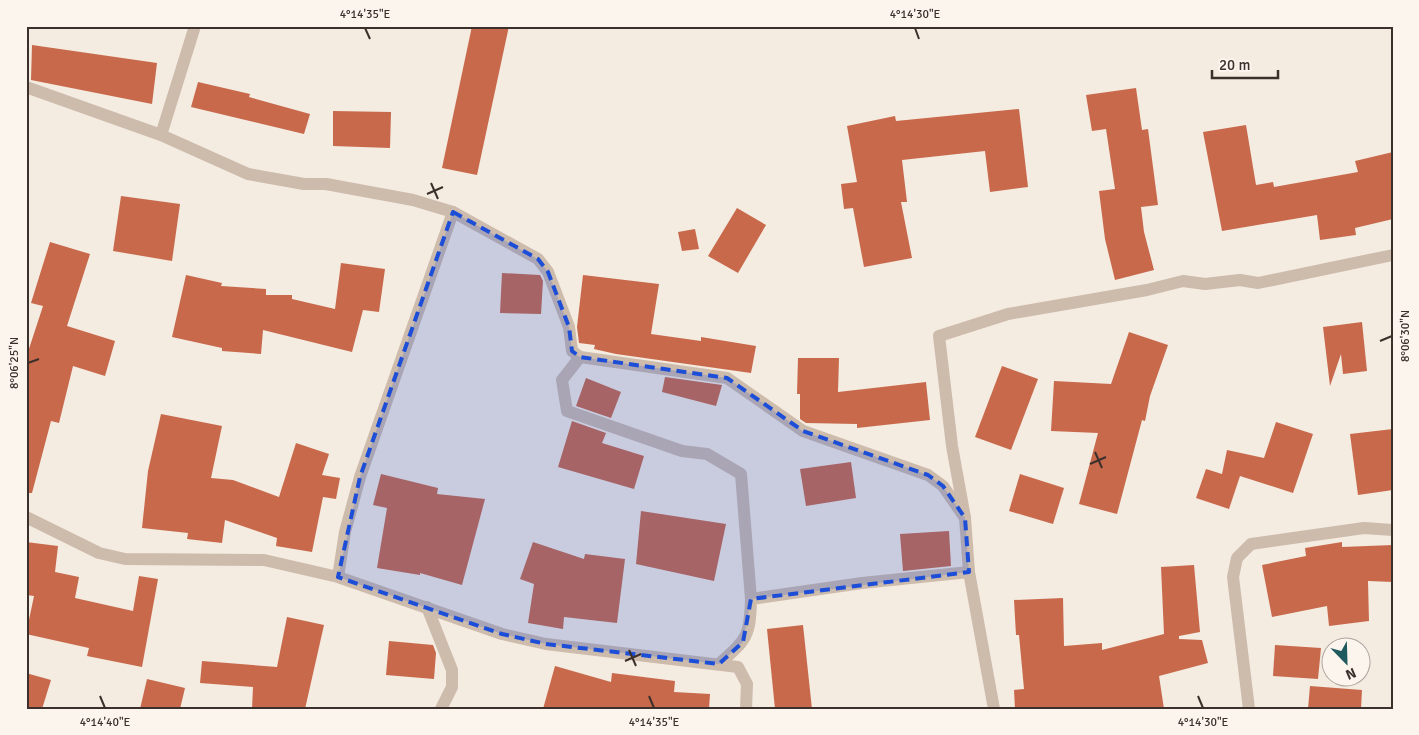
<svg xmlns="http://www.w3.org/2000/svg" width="1419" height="735" font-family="Signika,sans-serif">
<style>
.building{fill:#c8694b}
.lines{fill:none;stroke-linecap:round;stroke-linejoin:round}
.street{stroke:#cdbbac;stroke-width:12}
.marked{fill:#1d4ed8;fill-opacity:0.2;stroke:#1d4ed8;stroke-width:4;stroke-dasharray:10 6;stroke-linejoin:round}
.ticks{fill:none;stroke:#3b302b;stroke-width:2}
.neatline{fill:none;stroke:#3b302b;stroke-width:2}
.ticks-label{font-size:12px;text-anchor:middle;fill:#3b302b}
</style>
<rect width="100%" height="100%" fill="#f4ebe1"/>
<g class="building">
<path d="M 472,26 L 509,26 L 477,175 L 442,168 Z"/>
<path d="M 32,45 L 157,63 L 152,104 L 31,80 Z"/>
<path d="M 198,82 L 250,94 L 249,97 L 310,114 L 304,134 L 191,107 Z"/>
<path d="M 1136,88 L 1142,130 L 1148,129 L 1158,205 L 1141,207 L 1144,232 L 1154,270 L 1115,280 L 1105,239 L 1099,191 L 1115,189 L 1106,129 L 1092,131 L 1086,95 Z"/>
<path d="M 1019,109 L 1028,187 L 990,192 L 985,151 L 902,160 L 907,202 L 901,202 L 912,258 L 864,267 L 853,208 L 844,209 L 841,184 L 857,182 L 847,126 L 895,116 L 896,121 Z"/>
<path d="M 333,111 L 391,112 L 390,148 L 333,146 Z"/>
<path d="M 1246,125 L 1256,185 L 1273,182 L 1274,187 L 1358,172 L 1355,161 L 1393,152 L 1393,219 L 1355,228 L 1356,235 L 1320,240 L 1317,215 L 1222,231 L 1203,132 Z"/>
<path d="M 121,196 L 180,204 L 172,261 L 113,251 Z"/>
<path d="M 737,208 L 766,225 L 738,273 L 708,256 Z"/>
<path d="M 695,229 L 699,249 L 682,251 L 678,232 Z"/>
<path d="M 50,242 L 90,254 L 67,326 L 115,341 L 105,376 L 73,366 L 59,423 L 51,421 L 32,493 L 26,493 L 26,358 L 43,306 L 31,303 Z"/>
<path d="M 341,263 L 385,269 L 379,312 L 363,310 L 352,352 L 263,330 L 261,354 L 222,351 L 222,348 L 172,337 L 186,275 L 222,283 L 221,286 L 266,289 L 266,295 L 292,295 L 292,299 L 335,309 Z"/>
<path d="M 502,273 L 540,275 L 543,281 L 541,314 L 500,313 Z"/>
<path d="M 583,275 L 659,284 L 651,334 L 701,341 L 701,337 L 756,346 L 751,373 L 616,354 L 594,349 L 595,345 L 579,343 L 577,327 Z"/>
<path d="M 1362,322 L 1367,371 L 1343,374 L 1341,354 L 1330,386 L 1323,327 Z"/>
<path d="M 1129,332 L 1168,345 L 1150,396 L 1145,421 L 1142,420 L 1117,514 L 1079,504 L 1098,433 L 1051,431 L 1054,381 L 1111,384 Z"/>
<path d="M 798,358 L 839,358 L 838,392 L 926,382 L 930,420 L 857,428 L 857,424 L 806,423 L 800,419 L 800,394 L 797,394 Z"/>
<path d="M 1002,366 L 1038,379 L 1011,450 L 975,437 Z"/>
<path d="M 665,377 L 722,385 L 716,406 L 662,392 Z"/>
<path d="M 586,378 L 621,392 L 611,418 L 576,406 Z"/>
<path d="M 161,414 L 222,426 L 211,478 L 233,480 L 279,497 L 296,443 L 329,454 L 322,475 L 340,478 L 336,499 L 323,497 L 312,552 L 276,546 L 277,538 L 225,520 L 222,543 L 187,539 L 188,533 L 142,528 L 148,471 Z"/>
<path d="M 572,421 L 606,433 L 602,443 L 644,456 L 634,489 L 558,467 Z"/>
<path d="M 1276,422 L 1313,434 L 1293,493 L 1240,476 L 1229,509 L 1196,498 L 1206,469 L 1222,474 L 1227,450 L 1264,458 Z"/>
<path d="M 1393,429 L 1393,490 L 1358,495 L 1350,434 Z"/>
<path d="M 851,462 L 856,498 L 806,506 L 800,469 Z"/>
<path d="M 381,474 L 438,488 L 437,494 L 485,499 L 462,585 L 420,573 L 420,575 L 377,568 L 387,508 L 373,505 Z"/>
<path d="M 1020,474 L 1064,488 L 1053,524 L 1009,511 Z"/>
<path d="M 641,511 L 726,524 L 714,581 L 636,564 Z"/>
<path d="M 949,531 L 951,566 L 903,571 L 900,534 Z"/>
<path d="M 26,542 L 58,546 L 55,572 L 79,577 L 75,598 L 133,611 L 139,576 L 158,579 L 142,667 L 87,656 L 89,648 L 26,634 L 34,596 L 26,595 Z"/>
<path d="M 533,542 L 584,559 L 585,554 L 625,559 L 617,623 L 564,617 L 563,629 L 528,623 L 534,584 L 520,579 Z"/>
<path d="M 1342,542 L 1342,547 L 1393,545 L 1393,582 L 1368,581 L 1369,621 L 1329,626 L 1327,606 L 1272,617 L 1262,565 L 1306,556 L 1305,548 Z"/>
<path d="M 1194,565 L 1200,632 L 1179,636 L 1179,639 L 1202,640 L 1208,663 L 1159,676 L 1164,709 L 1015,709 L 1014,690 L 1024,689 L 1019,635 L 1016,635 L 1014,600 L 1063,598 L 1064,646 L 1102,643 L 1102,650 L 1164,634 L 1161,567 Z"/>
<path d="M 287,617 L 324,625 L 305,709 L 252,709 L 253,687 L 200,683 L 202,661 L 277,667 Z"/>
<path d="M 803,625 L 812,709 L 775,709 L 767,629 Z"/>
<path d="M 389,641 L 433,645 L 436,653 L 434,679 L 386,675 Z"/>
<path d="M 1275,645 L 1321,648 L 1318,679 L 1273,676 Z"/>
<path d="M 555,666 L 611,682 L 612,673 L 675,681 L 674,692 L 710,694 L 709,709 L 543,709 Z"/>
<path d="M 26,673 L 51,680 L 42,709 L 26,709 Z"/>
<path d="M 147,679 L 185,688 L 180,709 L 140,709 Z"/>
<path d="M 1310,686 L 1362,690 L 1361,709 L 1308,709 Z"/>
</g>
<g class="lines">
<g class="street">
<path d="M 26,87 L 161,135 L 248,174 L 304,184 L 326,184 L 413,200 L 453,212 L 538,259 L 548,272 L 569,327 L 572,351 L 580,357 L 727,378 L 803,431 L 928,475 L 943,486 L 965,518"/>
<path d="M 161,135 L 195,26"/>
<path d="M 580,357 L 562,380 L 567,411 L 682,451 L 707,454 L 741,474 L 751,599 L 862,583 L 969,572"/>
<path d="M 26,517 L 99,553 L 125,559 L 264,560 L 338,577 L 502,634 L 546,644 L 738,667 L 747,684 L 746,709"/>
<path d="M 338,577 L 345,532 L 360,477 L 453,212"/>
<path d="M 427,607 L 452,670 L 452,687 L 441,709"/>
<path d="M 719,664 C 747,639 750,637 751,599"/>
<path d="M 994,709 L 969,572 L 965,518 L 952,446 L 939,336 L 1008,314 L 1147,290 L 1183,281 L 1205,284 L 1240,280 L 1258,283 L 1393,255"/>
<path d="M 1249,709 L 1233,577 L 1237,558 L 1251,544 L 1364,528 L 1393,530"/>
</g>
</g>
<path class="marked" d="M 453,212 L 538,259 L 548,272 L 569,327 L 572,351 L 580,357 L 727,378 L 803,431 L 928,475 L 943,486 L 965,518 L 969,572 L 751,599 L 743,642 L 719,664 L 546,644 L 502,634 L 338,577 L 360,477 Z"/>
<path class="ticks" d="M 365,28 L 370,39M 915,28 L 919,39M 431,183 L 438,199M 427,194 L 443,187M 1380,341 L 1392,336M 28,363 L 39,359M 1095,452 L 1102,468M 1090,464 L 1106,457M 629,650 L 636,666M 625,661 L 641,654M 100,696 L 105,708M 649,696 L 654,708M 1198,696 L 1203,708"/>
<rect width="1419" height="735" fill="none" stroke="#fbf5ee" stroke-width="55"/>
<g transform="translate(1346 662) rotate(157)"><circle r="24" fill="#fbf5ee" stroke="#aea6a0"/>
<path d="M0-4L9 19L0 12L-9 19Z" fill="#1f5a5e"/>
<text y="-8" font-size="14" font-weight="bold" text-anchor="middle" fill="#3b302b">N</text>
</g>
<path d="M1212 70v8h66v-8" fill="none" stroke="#3b302b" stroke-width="2.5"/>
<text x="1219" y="70" font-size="15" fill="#3b302b" stroke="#fbf5ee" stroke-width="4" paint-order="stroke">20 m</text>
<rect x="28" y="28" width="1364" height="680" class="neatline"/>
<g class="ticks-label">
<text x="365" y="18">4°14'35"E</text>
<text x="915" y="18">4°14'30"E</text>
<text transform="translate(1405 336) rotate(-90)" y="4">8°06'30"N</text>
<text transform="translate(14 363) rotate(-90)" y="4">8°06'25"N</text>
<text x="105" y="726">4°14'40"E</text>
<text x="654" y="726">4°14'35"E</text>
<text x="1203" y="726">4°14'30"E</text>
</g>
</svg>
